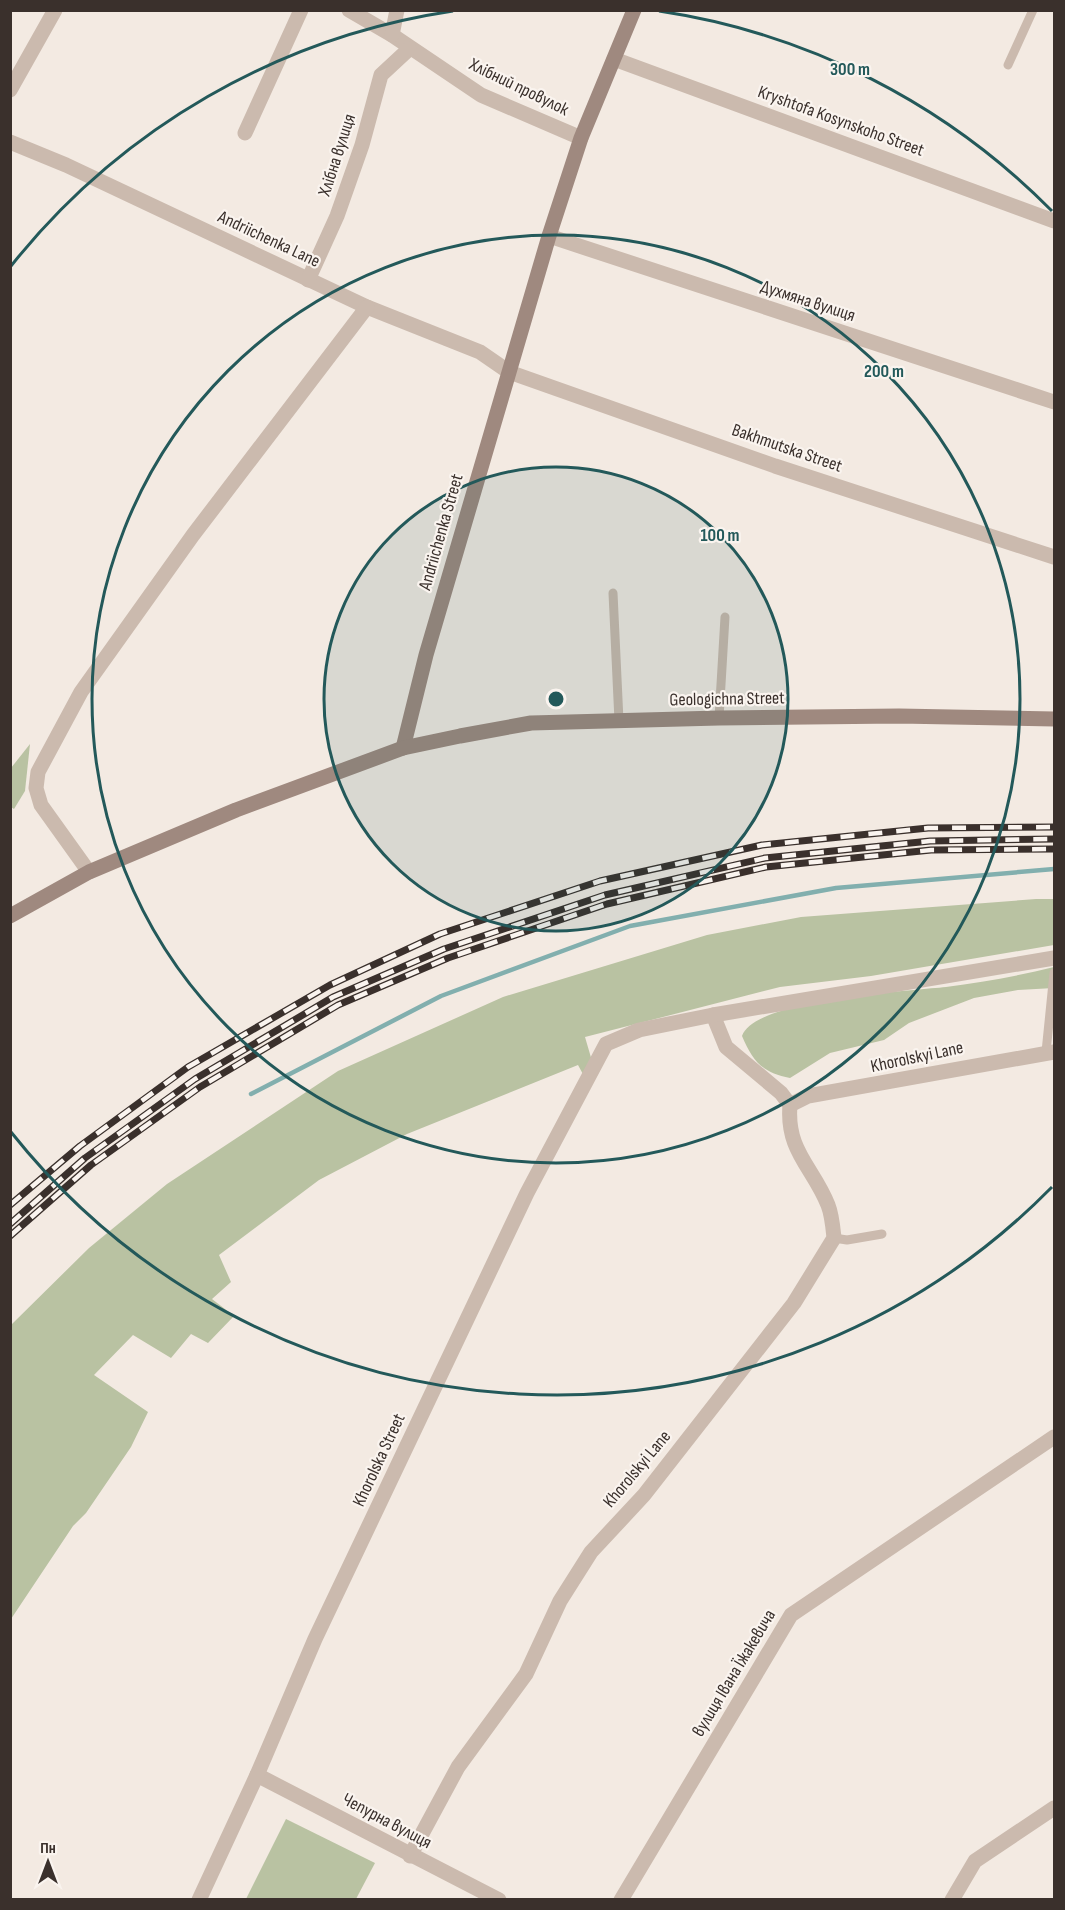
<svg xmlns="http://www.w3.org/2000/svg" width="1065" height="1910" font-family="'Sofia Sans Condensed',sans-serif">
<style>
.green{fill:#b9c2a2}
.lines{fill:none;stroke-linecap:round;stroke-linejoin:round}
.stream{stroke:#82afae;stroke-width:4.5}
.lane{stroke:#cbbaae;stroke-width:9}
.street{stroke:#cbbaae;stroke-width:15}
.secondary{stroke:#9f897f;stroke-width:15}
.rail-casing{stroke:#3a302c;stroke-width:7}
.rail{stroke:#faf4ef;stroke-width:4.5;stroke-dasharray:14;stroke-linecap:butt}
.ring{fill:none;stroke:#23595a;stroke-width:3}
.labels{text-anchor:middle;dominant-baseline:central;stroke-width:4.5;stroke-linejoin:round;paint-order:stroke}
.street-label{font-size:18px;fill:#3a302c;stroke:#faf4ef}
.centre{fill:#23595a;stroke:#faf4ef;stroke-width:3}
.ring-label{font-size:18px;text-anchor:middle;font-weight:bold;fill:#23595a;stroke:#faf4ef;stroke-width:4.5;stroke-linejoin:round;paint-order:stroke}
</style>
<rect width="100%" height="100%" fill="#f3eae2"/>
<g class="green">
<path d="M 30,744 L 25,791 L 14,809 L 11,807 L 11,768 Z"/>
<path d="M 1036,899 L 1054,899 L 1054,945 L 871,976 L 780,987 L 585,1037 L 592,1061 L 584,1076 L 578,1065 L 407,1134 L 319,1180 L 219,1255 L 231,1282 L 212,1299 L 234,1316 L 208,1343 L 191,1334 L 171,1358 L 133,1335 L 94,1375 L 148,1412 L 131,1447 L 86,1513 L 73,1526 L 11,1619 L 11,1325 L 89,1248 L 167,1184 L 338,1071 L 503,997 L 707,935 L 801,917 Z"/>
<path d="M 1054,967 L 1054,988 L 1018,990 L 974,998 L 909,1023 L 884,1040 L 830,1053 L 790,1078 C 763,1073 753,1062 742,1036 C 755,999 908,991 946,987 C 982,982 1019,976 1054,967 Z"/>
<path d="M 286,1819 L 375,1863 L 356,1899 L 246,1899 Z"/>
</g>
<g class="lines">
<path class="stream" d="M 251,1094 L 441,996 L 630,926 L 836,888 L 1054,869"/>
<g class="lane">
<path d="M 1008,65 L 1033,10"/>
<path d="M 613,593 L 619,721"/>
<path d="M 719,718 L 725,617"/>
<path d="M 1046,1052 L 1054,973"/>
<path d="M 834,1238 L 847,1240 L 882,1234"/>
</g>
<g class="street">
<path d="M 349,10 L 392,35 L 481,95 L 581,138"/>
<path d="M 392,35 L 397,10"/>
<path d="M 614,59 L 1054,221"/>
<path d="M 10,90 L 55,10"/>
<path d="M 245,133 L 301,10"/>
<path d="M 10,142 L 66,165 L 367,307 L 480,352 L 509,372 L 775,466 L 1054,557"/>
<path d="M 549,236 L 1054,402"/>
<path d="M 308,280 L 337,216 L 362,145 L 381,75 L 409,49"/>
<path d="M 89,872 L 41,805 L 36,788 L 38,772 L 81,692 L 193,535 L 367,307"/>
<path d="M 790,1105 L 808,1096 L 1054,1052"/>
<path d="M 257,1775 L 499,1900"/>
<path d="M 410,1856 L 458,1767 L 526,1674 L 560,1601 L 591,1552 L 644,1495 L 794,1303 L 834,1238 C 833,1228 832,1215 828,1205 C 813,1167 786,1151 790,1105 L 781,1093 L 726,1047 L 713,1015"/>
<path d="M 199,1900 L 257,1775 L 315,1639 L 527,1193 L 606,1044 L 639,1030 L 713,1015 L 1054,958"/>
<path d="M 621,1900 L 791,1615 L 1054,1437"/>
<path d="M 952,1900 L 975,1861 L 1054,1808"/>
</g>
<g class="secondary">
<path d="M 403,748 L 426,655 L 549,236 L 581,138 L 634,10"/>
<path d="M 10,916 L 89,872 L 236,810 L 403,748 L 460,736 L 531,723 L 719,718 L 899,716 L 1054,719"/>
</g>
<defs>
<g id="rail">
<path d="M 10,1205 L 80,1146 L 188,1067 L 330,985 L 440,934 L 600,881 L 762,845 L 928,828 L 1054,827"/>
<path d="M 10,1224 L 85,1158 L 195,1079 L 333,997 L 444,949 L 605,895 L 765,858 L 930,841 L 1054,839"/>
<path d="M 10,1236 L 91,1165 L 200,1087 L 338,1005 L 448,958 L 607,904 L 766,867 L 931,850 L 1054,849"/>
</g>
</defs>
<use href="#rail" class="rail-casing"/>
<use href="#rail" class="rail"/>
</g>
<circle cx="556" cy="699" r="232" fill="#23595a" fill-opacity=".12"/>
<g class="ring">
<circle cx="556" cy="699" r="232"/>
<circle cx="556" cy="699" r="464"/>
<path d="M1052 1187A696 696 0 0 1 11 1132M11 266A696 696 0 0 1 453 11M659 11A696 696 0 0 1 1052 211"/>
</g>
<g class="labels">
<g class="street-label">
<text transform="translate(519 87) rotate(26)">Хлібний провулок</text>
<text transform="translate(841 121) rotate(20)">Kryshtofa Kosynskoho Street</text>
<text transform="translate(337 155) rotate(-72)">Хлібна вулиця</text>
<text transform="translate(269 239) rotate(25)">Andriichenka Lane</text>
<text transform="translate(808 301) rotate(18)">Духмяна вулиця</text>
<text transform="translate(787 448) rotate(19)">Bakhmutska Street</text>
<text transform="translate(441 532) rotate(-74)">Andriichenka Street</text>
<text transform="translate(727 699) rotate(-1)">Geologichna Street</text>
<text transform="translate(917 1057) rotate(-12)">Khorolskyi Lane</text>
<text transform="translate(379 1460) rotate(-65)">Khorolska Street</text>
<text transform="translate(637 1469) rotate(-50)">Khorolskyi Lane</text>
<text transform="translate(734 1673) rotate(-59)">вулиця Івана Їжакевича</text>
<text transform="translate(387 1821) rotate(28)">Чепурна вулиця</text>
</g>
</g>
<circle cx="556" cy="699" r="9" class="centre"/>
<g class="ring-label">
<text x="850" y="75">300 m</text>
<text x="884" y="377">200 m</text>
<text x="720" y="541">100 m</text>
</g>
<rect width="1065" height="1910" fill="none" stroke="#3a302c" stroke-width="24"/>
<g transform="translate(48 1862)" stroke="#faf4ef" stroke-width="4.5" paint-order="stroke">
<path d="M0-4.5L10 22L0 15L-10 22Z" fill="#3a302c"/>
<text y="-9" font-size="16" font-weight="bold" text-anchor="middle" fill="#3a302c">Пн</text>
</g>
</svg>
